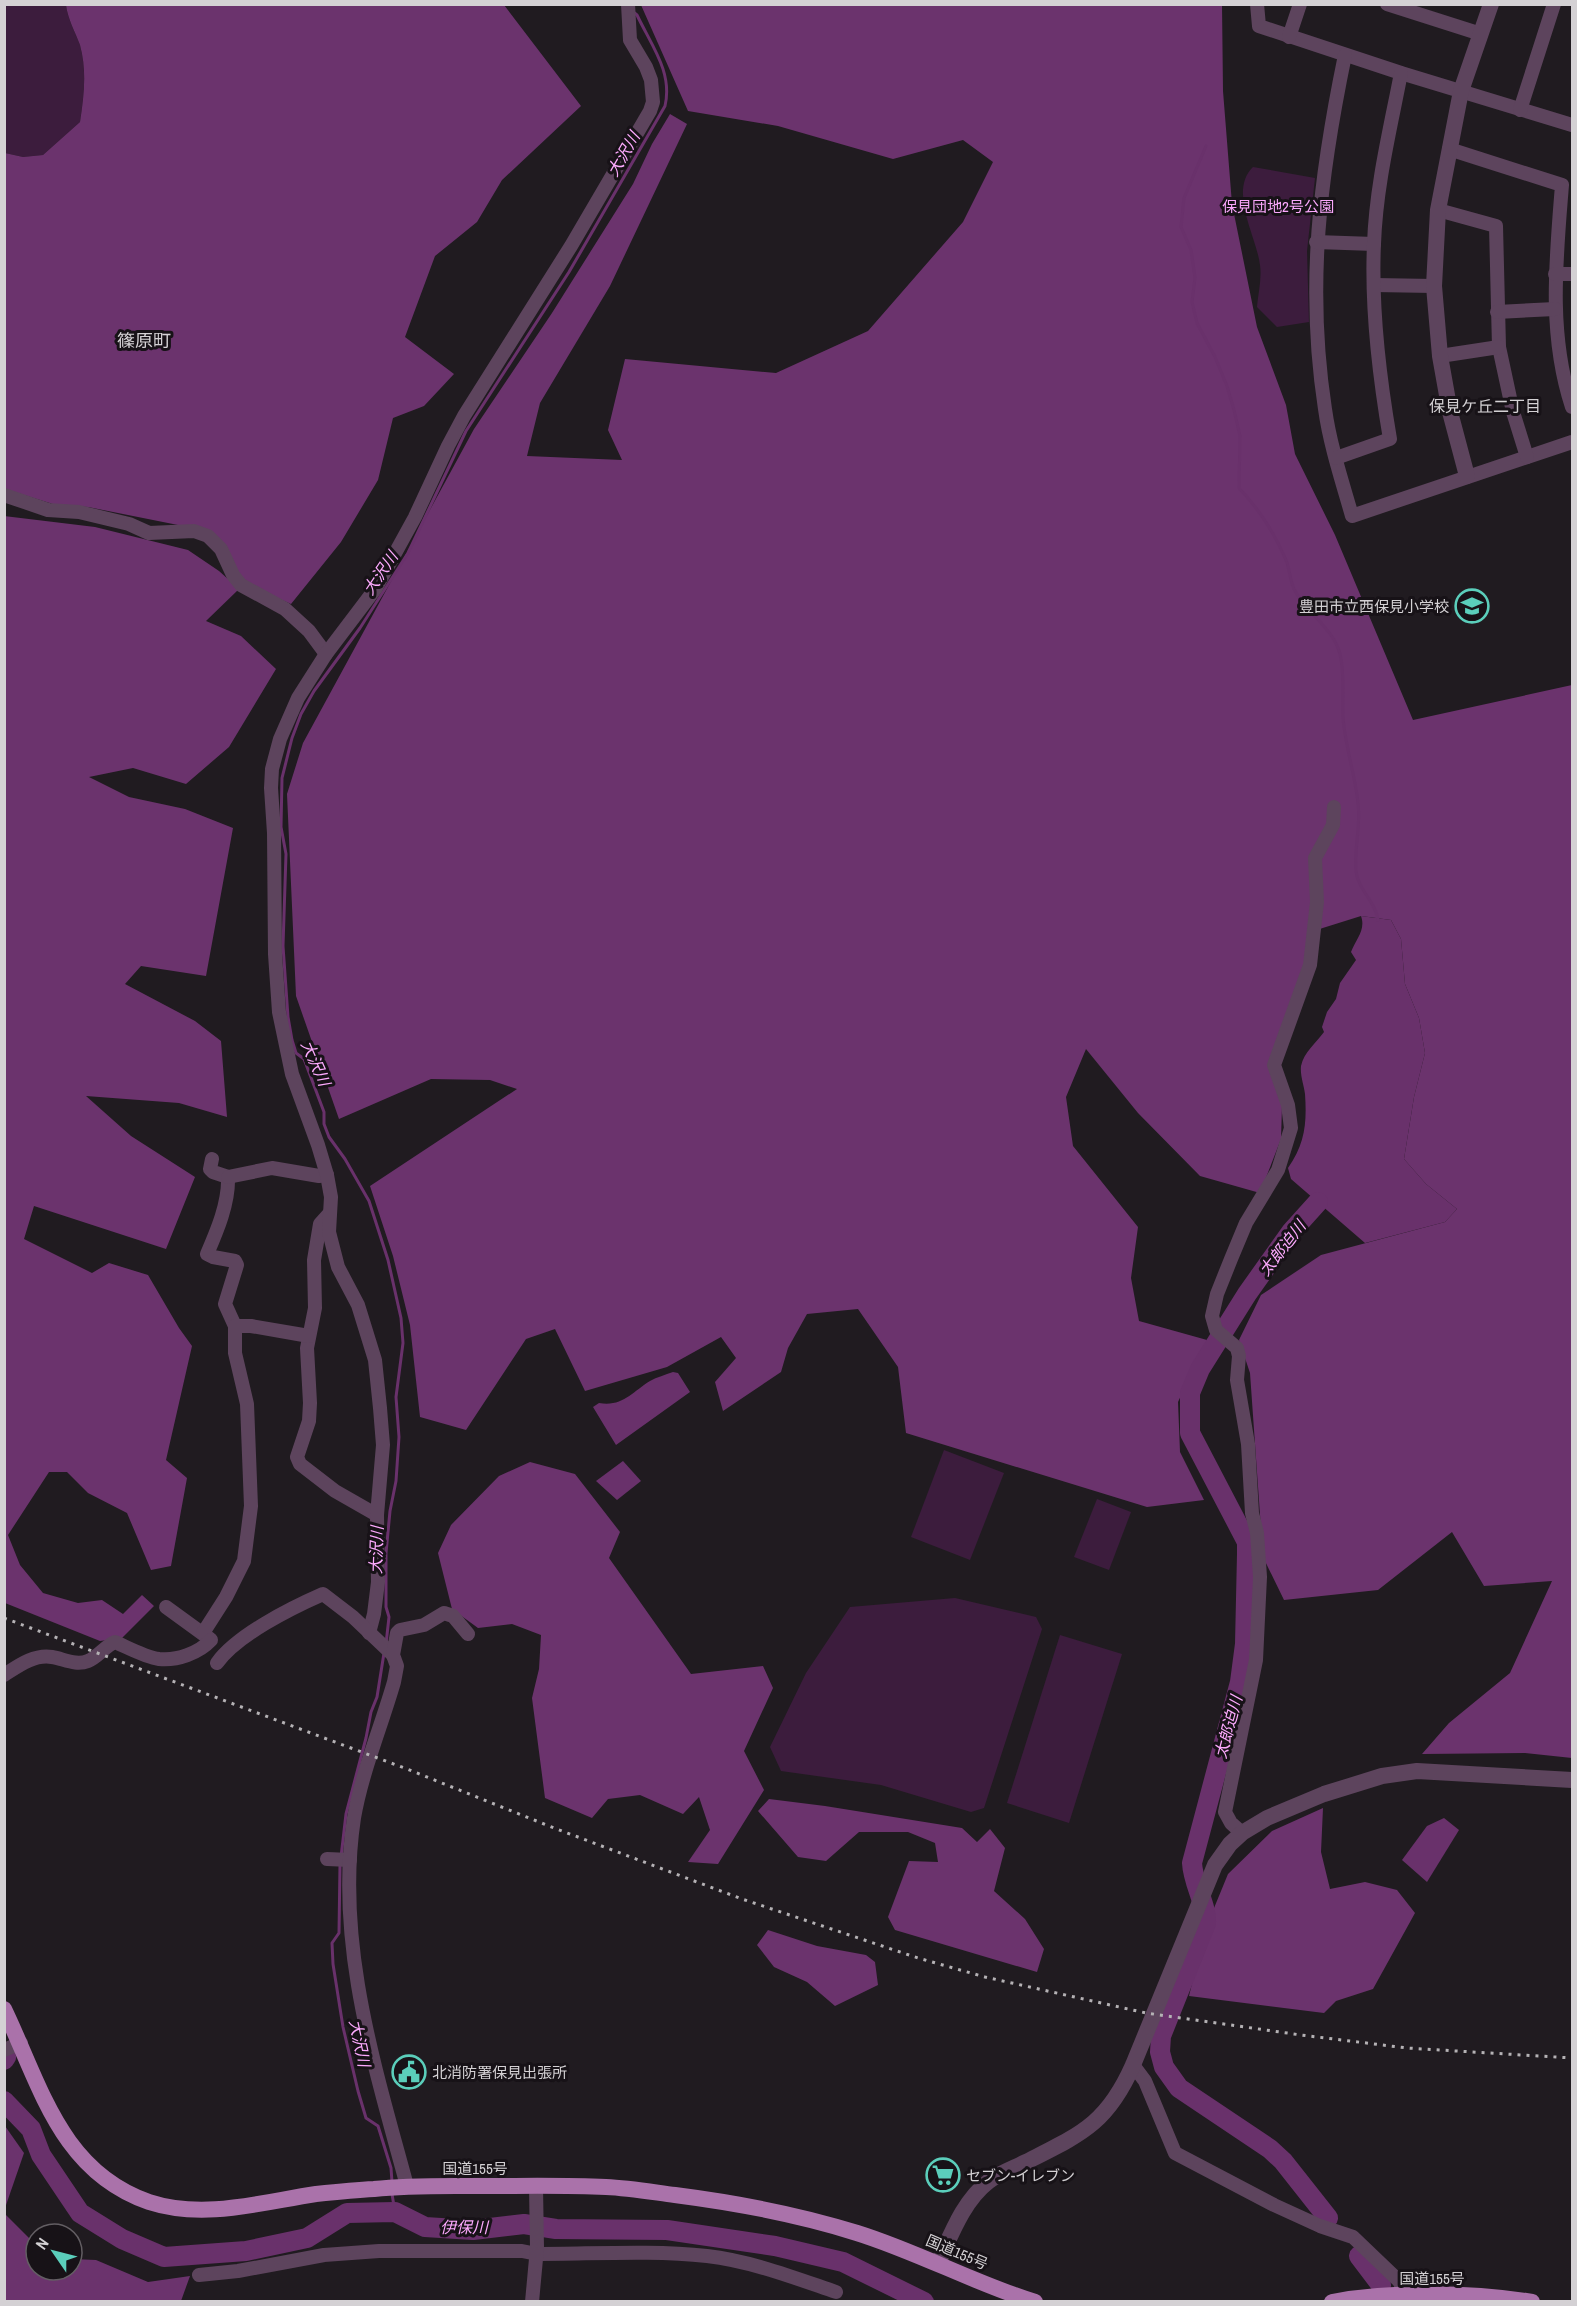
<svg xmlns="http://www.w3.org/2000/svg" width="1577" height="2306" font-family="'Archivo Narrow','Noto Sans JP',sans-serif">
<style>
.green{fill:#3c1c3d}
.forest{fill:#6b336d}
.water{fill:#69316b}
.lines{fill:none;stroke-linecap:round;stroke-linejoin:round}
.stream{stroke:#69316b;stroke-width:3}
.river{stroke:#69316b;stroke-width:20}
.minor{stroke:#5d445d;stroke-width:14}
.tertiary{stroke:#5d445d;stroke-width:16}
.trunk{stroke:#aa72aa;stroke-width:16}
.rail{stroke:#b5b2b5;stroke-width:3;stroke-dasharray:3 6;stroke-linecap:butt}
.labels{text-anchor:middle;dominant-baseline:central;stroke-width:6;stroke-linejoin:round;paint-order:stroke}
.park-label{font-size:15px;fill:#faa8fc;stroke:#171217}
.poi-label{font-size:15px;fill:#d4d1d4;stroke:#171217;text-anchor:start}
.street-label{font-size:15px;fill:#d4d1d4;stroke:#171217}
.water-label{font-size:16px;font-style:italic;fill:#fdaafe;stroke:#171217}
.neighbourhood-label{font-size:16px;fill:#d4d1d4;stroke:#171217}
.quarter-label{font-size:18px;fill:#d4d1d4;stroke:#171217}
</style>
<rect width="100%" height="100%" fill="#201b20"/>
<g class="green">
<path d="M 5,5 L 66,5 C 68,20 75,31 80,45 C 87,71 84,96 80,122 L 43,155 L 23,157 L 5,153 Z"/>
<path d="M 1253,167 L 1315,178 L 1307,251 L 1309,322 L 1277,327 L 1257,307 C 1258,294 1262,279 1260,265 C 1257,238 1228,191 1253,167 Z"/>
<path d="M 944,1450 L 1004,1473 L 970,1560 L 911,1537 Z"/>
<path d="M 1097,1499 L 1131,1512 L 1109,1570 L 1074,1557 Z"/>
<path d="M 955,1598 L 1036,1617 L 1042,1629 L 984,1808 L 971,1812 L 881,1785 L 781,1771 L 770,1747 L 806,1673 L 850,1607 Z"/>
<path d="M 1060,1635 L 1122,1654 L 1069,1823 L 1007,1803 Z"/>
</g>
<g class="forest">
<path d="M 66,5 L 504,5 L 581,106 L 502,180 L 477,222 L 435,256 L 405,337 L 454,374 L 424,406 L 393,418 L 378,480 L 341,542 L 291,604 L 242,582 L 230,555 L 183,526 L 88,507 L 56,505 L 5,489 L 5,153 L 23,157 L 43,155 L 80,122 C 84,96 87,71 80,45 C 75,31 68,20 66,5 Z"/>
<path d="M 641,5 L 1222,5 L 1223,91 L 1232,204 L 1257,327 L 1286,405 L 1295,454 L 1335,535 L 1413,720 L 1572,685 L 1572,1758 L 1525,1753 L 1422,1754 L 1449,1723 L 1510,1673 L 1552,1581 L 1484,1586 L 1452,1532 L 1378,1590 L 1284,1600 L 1263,1557 L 1250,1373 L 1239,1340 L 1261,1295 L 1321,1255 L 1445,1222 L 1457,1209 L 1426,1184 L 1404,1159 L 1414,1097 L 1425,1053 L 1419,1018 L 1405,984 L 1401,939 L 1391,920 L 1361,916 L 1310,932 L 1309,965 L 1269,1065 L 1282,1106 L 1281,1139 L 1260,1193 L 1200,1176 L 1138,1113 L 1086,1049 L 1066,1097 L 1073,1146 L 1138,1227 L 1131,1278 L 1139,1321 L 1207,1340 L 1178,1402 L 1180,1452 L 1204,1500 L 1147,1507 L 906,1433 L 898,1367 L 858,1309 L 807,1314 L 788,1348 L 781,1372 L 723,1411 L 715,1382 L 736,1358 L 721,1337 L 667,1367 L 585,1391 L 555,1329 L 526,1339 L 466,1430 L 420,1417 L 410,1325 L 393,1256 L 370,1186 L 517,1089 L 490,1080 L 431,1079 L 339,1119 L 296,996 L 287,794 L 303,743 L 474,429 L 552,313 L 633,184 L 652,144 L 670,114 L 687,124 L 610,286 L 540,403 L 527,456 L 622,460 L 608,430 L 625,359 L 776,373 L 868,331 L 963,222 L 993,162 L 963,140 L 893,159 L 778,126 L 688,111 Z"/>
<path d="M 4,516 L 95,527 L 188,550 L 219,571 L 239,589 L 206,621 L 241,636 L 276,669 L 229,747 L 186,784 L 133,768 L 89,777 L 129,797 L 185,809 L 233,828 L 206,976 L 141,966 L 125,984 L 195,1021 L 221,1041 L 227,1117 L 179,1103 L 86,1096 L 131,1136 L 195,1177 L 166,1249 L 34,1206 L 24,1239 L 92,1273 L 109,1263 L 148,1275 L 179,1328 L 192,1346 L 166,1460 L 187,1478 L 171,1566 L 151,1570 L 127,1513 L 88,1493 L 67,1472 L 49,1472 L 8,1535 L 20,1565 L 43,1593 L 78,1603 L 102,1600 L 123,1614 L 142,1595 L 154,1606 L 122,1638 L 100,1641 L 5,1603 Z"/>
<path d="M 530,1462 L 575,1474 L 620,1532 L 609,1558 L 691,1674 L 763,1666 L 773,1688 L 744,1751 L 764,1790 L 718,1864 L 688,1862 L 710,1830 L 699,1797 L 683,1814 L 640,1795 L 608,1799 L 592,1818 L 545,1798 L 532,1698 L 539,1669 L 541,1635 L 512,1624 L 478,1628 L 452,1609 L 438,1553 L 451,1525 L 499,1476 Z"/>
<path d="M 769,1799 L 825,1806 L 962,1828 L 977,1842 L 990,1829 L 1005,1848 L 994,1891 L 1025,1919 L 1044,1949 L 1037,1972 L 895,1930 L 888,1917 L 909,1861 L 938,1862 L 935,1843 L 908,1832 L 859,1832 L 826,1861 L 798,1857 L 758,1811 Z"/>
<path d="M 1323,1808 L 1321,1852 L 1330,1889 L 1365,1882 L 1397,1890 L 1415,1913 L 1373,1989 L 1336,2001 L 1324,2013 L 1189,1996 L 1205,1930 L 1228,1874 L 1272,1831 Z"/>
<path d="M 768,1930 L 817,1946 L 866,1955 L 875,1962 L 878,1985 L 835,2006 L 807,1982 L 774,1967 L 757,1945 Z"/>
<path d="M 5,2126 L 24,2153 L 5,2208 L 4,2126 Z"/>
<path d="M 4,2213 L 36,2245 L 36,2270 L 72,2270 L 72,2259 L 96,2260 L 148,2282 L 190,2276 L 181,2301 L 5,2301 Z"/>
</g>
<g class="water">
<path d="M 1361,916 L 1391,920 L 1401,939 L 1405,984 L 1419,1018 L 1425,1053 L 1414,1097 L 1404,1159 L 1426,1184 L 1457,1209 L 1445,1222 L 1365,1243 L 1291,1179 L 1288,1168 C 1305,1144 1307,1123 1305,1094 C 1304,1085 1300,1076 1301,1066 C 1304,1052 1316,1043 1324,1032 L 1322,1027 L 1327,1012 L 1336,999 L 1340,983 L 1356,960 L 1351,952 C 1356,939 1366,930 1361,916 Z"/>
<path d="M 673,1372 L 678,1373 L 690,1392 L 616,1445 L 593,1407 L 599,1403 C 623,1407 632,1392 650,1381 C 657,1377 665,1375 673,1372 Z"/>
<path d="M 623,1461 L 641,1481 L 617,1500 L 596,1481 Z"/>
<path d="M 1444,1818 L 1459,1830 L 1427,1882 L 1402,1860 L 1427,1826 Z"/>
</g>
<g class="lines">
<g class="stream">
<path d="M 1206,146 L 1184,198 L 1181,227 L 1191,250 L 1195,278 L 1192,302 L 1197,323 L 1215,357 L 1227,386 L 1234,410 L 1240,436 L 1239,488 C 1260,510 1274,532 1286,560 C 1290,570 1290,582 1295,591 C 1307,613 1333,628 1340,654 C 1345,674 1342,696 1343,717 C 1345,746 1355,774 1358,803 C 1361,826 1354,848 1356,871 C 1358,890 1376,902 1378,920"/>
<path d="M 386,1644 L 389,1617 L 386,1607 L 386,1553 L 390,1511 L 396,1481 L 399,1437 L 396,1397 L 403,1343 L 401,1318 L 388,1260 L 369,1201 L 345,1159 L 329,1137 L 324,1124 L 324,1112 L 304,1059 L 296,1053 L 292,1040 L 288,1017 L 283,946 L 286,854 L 281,827 L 282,778 L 292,738 L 301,714 L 314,691 L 360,628 L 408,553 L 466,431 L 569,272 L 665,106 C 673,72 651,45 637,15 L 632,11"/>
<path d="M 341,1857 L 346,1814 L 366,1738 L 371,1712 L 377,1697 L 384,1653"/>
<path d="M 340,1864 L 339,1933 L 332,1943 L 333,1964 L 343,2027 L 358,2091 L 366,2118 L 378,2126 L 391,2168 L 392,2182"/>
<path d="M 392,2194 L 395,2212"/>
</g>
<g class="river">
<path d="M 1318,1202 L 1291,1232 L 1247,1294 L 1200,1369 L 1190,1393 L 1190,1433 L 1247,1542 L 1247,1554 L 1245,1644 L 1240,1682 L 1192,1863 C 1193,1884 1207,1905 1206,1923 L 1161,2036 L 1160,2052 L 1164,2067 L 1179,2088 L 1270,2149 L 1283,2161 L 1328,2218"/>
<path d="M 4,2054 L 6,2057 L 4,2060"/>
<path d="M 4,2101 L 31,2129 L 41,2155 L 80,2213 L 122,2239 L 164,2257 L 246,2251 L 307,2238 L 347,2213 L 395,2212 L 425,2227 L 473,2230 L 524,2224 L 556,2229 L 667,2230 L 775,2246 L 843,2262 L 924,2302"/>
<path d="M 1359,2256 L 1381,2285"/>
</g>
<g class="minor">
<path d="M 1257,4 L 1259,26 L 1401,73 L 1572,125"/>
<path d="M 1387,4 L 1481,34"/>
<path d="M 1289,37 L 1300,4"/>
<path d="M 1345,55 C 1320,176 1306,285 1325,409 C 1330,445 1342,481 1352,516 L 1572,442"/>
<path d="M 1520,110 L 1554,4"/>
<path d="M 1449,149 L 1562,185 C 1556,260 1548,334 1572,407"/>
<path d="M 1438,210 L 1496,226 L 1499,347 L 1513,412 L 1527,457"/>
<path d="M 1316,242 L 1374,244"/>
<path d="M 1555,274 L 1572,274"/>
<path d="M 1374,285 L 1434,286"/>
<path d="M 1497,312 L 1555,309"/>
<path d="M 1440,356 L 1499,347"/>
<path d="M 1336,458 L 1390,439 C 1379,375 1371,309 1374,244 C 1376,186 1390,130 1401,73"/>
<path d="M 4,495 L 48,510 L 79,512 L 129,524 L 149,533 L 194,531 L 208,536 L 221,549 L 233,575 L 241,585 L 285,609 L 309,631 L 326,654"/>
<path d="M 212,1159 L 210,1169 L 213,1172 L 228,1177 C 229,1203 217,1231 207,1254 L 213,1257 L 235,1261 L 237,1265 L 225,1304 L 235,1326"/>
<path d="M 228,1177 L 272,1168 L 319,1176 L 327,1175"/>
<path d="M 329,1214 L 320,1224 L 314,1260 L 315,1308 L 307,1348 L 310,1403 L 309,1421 L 297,1457 L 300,1464 L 335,1491 L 377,1515"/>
<path d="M 166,1607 L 210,1639"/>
<path d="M 203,1633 L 226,1597 L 244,1561 L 251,1506 L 247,1404 L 235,1353 L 235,1326 L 251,1326 L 309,1336"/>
<path d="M 369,1633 L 374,1614 L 378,1582 L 377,1515 L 383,1445 L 380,1408 L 375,1360 L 358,1305 L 338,1267 L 329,1232 L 331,1197 L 327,1175 L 318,1145 L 292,1074 L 279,1012 L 275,954 L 274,833 L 271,788 L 272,769 L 280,739 L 298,698 L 326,654 L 376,588 L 415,517 L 448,446 L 464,416 L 571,246 L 650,111 L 653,102 L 651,80 L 646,67 L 630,40 L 628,4"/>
<path d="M 217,1663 C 237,1635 291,1608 323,1594 L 353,1617 L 393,1655"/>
<path d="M 4,1675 C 18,1666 34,1654 52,1657 C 64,1659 76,1666 88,1661 C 98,1657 105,1646 115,1642 C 129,1648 145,1657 159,1659 C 177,1661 199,1653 211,1640"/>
<path d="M 1242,1833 L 1231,1823 L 1225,1812 L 1256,1660 L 1260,1577 L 1257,1533 L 1252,1513 L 1248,1444 L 1237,1380 L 1239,1356 L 1237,1348 L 1216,1330 L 1212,1316 L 1217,1294 L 1231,1259 L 1246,1223 L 1278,1170 L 1291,1128 L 1288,1105 L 1274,1065 L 1310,965 L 1317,902 L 1315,858 L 1333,825 L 1334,807"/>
<path d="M 327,1859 L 350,1860"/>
<path d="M 4,2050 L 21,2043"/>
<path d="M 1133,2065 L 1145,2081 L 1175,2153 L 1274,2205 L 1320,2226 L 1353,2237 L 1399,2281 L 1407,2296"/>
<path d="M 407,2186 C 375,2067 335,1943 354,1818 C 362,1772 381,1727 394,1682 L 397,1666 L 393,1655 L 397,1633 L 400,1630 L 424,1625 L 444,1613 L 453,1616 L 468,1634"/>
<path d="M 199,2275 L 238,2271 L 324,2255 L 379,2251 L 522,2251 L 537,2254 C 593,2254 651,2250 707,2256 C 751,2261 795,2278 836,2292"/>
<path d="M 532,2302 L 537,2248 L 536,2186"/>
</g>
<g class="tertiary">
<path d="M 1467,476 L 1450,412 L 1440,356 L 1434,286 L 1438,210 L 1461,91 L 1491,4"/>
<path d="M 938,2263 C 951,2235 963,2201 989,2181 C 1000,2173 1014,2168 1026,2162 C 1081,2134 1107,2124 1133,2065 L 1215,1865 L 1230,1844 L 1242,1833 L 1267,1818 L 1324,1794 L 1382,1776 L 1417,1771 L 1572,1780"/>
</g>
<g class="trunk">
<path d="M 4,2009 C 41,2086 60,2171 149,2202 C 204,2220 262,2202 316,2194 C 335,2192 354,2190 374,2189 C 410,2185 447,2186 484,2186 C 524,2186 565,2185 606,2187 C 629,2188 652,2192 675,2195 C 737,2203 797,2214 857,2233 C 918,2252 974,2283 1035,2302"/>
<path d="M 1332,2302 C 1392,2291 1473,2292 1532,2302"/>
</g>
<path class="rail" d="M 4,1618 L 407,1769 L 554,1828 L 742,1899 L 918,1958 L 985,1977 L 1146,2013 L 1301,2035 L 1407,2048 L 1572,2058"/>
</g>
<defs>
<symbol id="school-ring" viewBox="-11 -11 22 22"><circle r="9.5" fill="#171217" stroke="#5bcebb" stroke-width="1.5"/><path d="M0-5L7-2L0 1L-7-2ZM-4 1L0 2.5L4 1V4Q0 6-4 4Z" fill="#5bcebb"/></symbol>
<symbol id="civic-ring" viewBox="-11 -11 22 22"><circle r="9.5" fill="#171217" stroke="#5bcebb" stroke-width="1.5"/><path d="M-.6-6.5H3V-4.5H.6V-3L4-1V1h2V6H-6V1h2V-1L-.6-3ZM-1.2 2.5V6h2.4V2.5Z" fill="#5bcebb"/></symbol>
<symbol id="supermarket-ring" viewBox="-11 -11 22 22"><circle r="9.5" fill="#171217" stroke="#5bcebb" stroke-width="1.5"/><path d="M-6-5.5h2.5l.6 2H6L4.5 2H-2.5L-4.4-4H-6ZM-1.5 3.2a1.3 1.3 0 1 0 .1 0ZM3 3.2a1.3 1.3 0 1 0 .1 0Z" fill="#5bcebb"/></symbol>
</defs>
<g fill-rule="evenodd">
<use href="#school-ring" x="1453" y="587" width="38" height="38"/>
<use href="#civic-ring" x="390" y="2053" width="38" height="38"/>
<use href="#supermarket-ring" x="924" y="2156" width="38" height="38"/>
</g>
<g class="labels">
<g class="park-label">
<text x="1278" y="206">保見団地2号公園</text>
</g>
<g class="poi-label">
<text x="1449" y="606" text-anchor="end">豊田市立西保見小学校</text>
<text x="432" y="2072">北消防署保見出張所</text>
<text x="966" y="2175">セブン-イレブン</text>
</g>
<g class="street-label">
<text x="475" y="2168">国道155号</text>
<text transform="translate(957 2252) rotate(23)">国道155号</text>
<text x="1432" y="2278">国道155号</text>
</g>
<g class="water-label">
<text transform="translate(623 154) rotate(-60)">大沢川</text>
<text transform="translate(380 573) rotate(-56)">大沢川</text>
<text transform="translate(316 1063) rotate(66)">大沢川</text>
<text transform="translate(1282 1248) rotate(-52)">太郎迫川</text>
<text transform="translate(376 1550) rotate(-88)">大沢川</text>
<text transform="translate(1228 1727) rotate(-75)">太郎迫川</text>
<text transform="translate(360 2043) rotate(78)">大沢川</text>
<text x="464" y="2227">伊保川</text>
</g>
<g class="neighbourhood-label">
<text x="1485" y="406">保見ケ丘二丁目</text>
</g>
<g class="quarter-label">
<text x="144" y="340">篠原町</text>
</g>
</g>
<rect width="1577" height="2306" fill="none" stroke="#d4d1d4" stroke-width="12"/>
<g transform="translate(54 2252) rotate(305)"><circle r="28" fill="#171217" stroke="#635e63" stroke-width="1.5"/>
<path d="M0-4.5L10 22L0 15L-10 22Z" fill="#5bcebb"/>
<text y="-9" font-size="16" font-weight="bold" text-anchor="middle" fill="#d4d1d4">N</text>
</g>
</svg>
